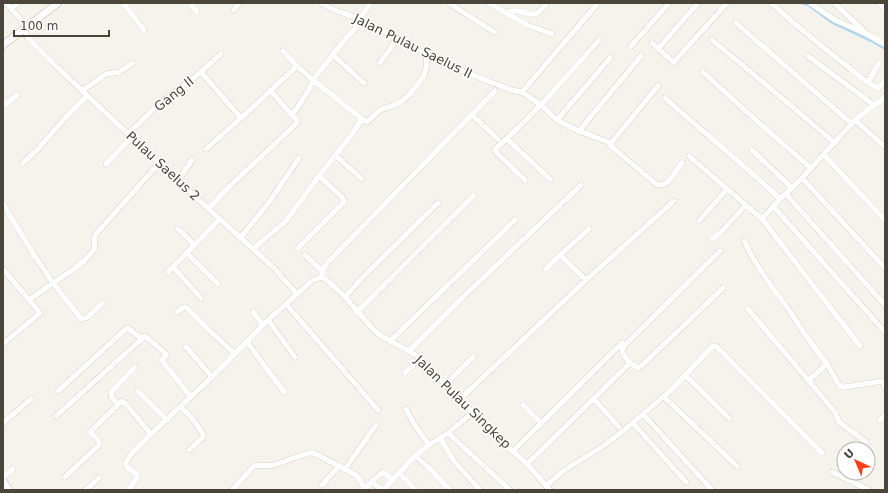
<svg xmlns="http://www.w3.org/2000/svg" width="888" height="493" font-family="'DejaVu Sans',sans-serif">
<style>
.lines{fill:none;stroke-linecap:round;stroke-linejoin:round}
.stream{stroke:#a9d4f2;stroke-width:2}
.minor-casing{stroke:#c2bbae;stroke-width:6}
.tertiary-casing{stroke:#c2bbae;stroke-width:8}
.minor{stroke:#fff;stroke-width:5.5}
.tertiary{stroke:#fff;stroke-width:7}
.labels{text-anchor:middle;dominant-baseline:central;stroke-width:3;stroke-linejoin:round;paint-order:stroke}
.street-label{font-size:13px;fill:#4b4439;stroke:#fff}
</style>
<rect width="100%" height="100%" fill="#f6f3ec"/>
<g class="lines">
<path class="stream" d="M 801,3 L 808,5 L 831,22 L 871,41 L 885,49"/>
<defs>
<g id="minor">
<path d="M 6,3 L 27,26"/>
<path d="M 123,3 L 144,30"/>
<path d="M 190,3 L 197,12"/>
<path d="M 321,3 C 329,8 339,12 349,15 C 355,17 360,18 365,20 L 427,55 L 445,64 L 511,90 L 522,92 L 541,105 L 557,120 L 579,131 L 611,143"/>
<path d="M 449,3 L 494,32"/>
<path d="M 489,3 L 527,25 L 552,34"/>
<path d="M 771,3 C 797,26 823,48 851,69 C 859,76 869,85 879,88 L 885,80"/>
<path d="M 810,3 L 835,20 L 867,34 L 885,44"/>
<path d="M 834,3 L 864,31"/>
<path d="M 879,3 L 885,9"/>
<path d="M 11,9 L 18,3"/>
<path d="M 234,10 L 239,3"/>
<path d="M 507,14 L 511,11 L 520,11 L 530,14 L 535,14 L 539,12 L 547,3"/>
<path d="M 736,23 L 852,124"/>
<path d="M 24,28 L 28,38 L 54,64 L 178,181 L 253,249 L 274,268 L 297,294"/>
<path d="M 712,40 L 764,83 L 835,143"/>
<path d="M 652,43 L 673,62 L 674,62 L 727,3"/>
<path d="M 631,46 L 669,3"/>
<path d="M 658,49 L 698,3"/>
<path d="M 283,51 L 297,66 L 313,80 L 362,119 L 367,122 L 380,110 L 395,105 L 402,101 L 409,95 L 424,76 L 426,68 L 427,55"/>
<path d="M 333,55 L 364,83"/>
<path d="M 808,56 L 874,105"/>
<path d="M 380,63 L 397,39"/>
<path d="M 201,72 L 241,118"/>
<path d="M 703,72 L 759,123 L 811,168"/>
<path d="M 868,82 L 879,63"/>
<path d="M 82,91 L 106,74 L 119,72 L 133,63"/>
<path d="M 522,92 L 598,3"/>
<path d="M 665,98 C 703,132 743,164 780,199"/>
<path d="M 3,106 L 17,95"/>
<path d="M 291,115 L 297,108 L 308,91 L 313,80 L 346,38 L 354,30 L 360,18 L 371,3"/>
<path d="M 472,115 L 498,139"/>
<path d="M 557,120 L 610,58"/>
<path d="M 855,120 L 885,147"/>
<path d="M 579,131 L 641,56"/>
<path d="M 128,134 L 160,103 L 195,77 L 221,54"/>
<path d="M 507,139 L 550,179"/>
<path d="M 611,143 L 610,145 L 612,147 L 656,184 L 662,185 L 668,182 L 682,163"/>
<path d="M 611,143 L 658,86"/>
<path d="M 206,149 L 241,118 L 297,66"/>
<path d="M 752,150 L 792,188"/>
<path d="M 335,155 L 362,179"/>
<path d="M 824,155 L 885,220"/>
<path d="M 689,156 L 762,219 L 860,346"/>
<path d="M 23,163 L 38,149 L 65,118 L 87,96"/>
<path d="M 106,164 L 131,138"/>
<path d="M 802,178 L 885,268"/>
<path d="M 525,180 L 496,152 L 495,149 C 533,116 566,77 599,40"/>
<path d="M 178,181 L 192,160"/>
<path d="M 786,194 L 885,305"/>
<path d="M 3,204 L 36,258 L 53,283 L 79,316 L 82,319 L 88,317 L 102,303"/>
<path d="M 773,206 L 885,332"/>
<path d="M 209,208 L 230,186 L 297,123 L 297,120 L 288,111 L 271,91"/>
<path d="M 762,219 L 780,199 L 802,178 L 855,120 L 874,105 L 881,101 L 885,96"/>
<path d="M 699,221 L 727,189"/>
<path d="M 178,229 L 195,245"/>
<path d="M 241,237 L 270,201 L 299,158"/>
<path d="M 712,239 L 721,232 L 746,205"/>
<path d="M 744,241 L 754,260 L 771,286 L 785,304 L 804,333 L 827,364 L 839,385 L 841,387 L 845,387 L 883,381 L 884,382 L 885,388"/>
<path d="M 298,248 L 344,202 L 344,200 L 342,197 L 319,176"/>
<path d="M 253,249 L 286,221 L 319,176 L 353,133 L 362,119"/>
<path d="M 720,251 L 627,343 L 622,349 C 622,355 632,367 639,368 L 699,311 L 723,288"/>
<path d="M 187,253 L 218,284"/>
<path d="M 305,255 L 322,271"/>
<path d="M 560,255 L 586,280"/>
<path d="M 173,267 L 201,298"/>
<path d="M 3,269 L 40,313 L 3,344"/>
<path d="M 546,269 L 560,255 L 589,229"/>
<path d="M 168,272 L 220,219"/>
<path d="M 322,277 L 322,271 L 327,263 L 495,91"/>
<path d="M 345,297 L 364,276 L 438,203"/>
<path d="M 29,300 L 53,283 L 74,269 L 84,261 L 93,251 L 95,246 L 94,237 L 96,234 L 159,163"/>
<path d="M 286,304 L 378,410"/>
<path d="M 748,309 L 835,412 L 839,422 L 866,442"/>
<path d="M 177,312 L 184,307 L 186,307 L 210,331 L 235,354"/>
<path d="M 253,312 L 263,325"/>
<path d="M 357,312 L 473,196"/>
<path d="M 268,320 L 295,357"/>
<path d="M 390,341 L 515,220"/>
<path d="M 247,342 L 255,353 L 284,392"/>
<path d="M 186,347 L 212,377"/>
<path d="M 409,351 L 463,297 L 581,185"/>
<path d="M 405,373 L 420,358"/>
<path d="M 686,376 L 729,418"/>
<path d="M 808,381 L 827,364"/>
<path d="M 445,385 L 473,357"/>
<path d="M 58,391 L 127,328 L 129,329 L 142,339"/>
<path d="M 138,391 L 167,420"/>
<path d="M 664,397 L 737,466"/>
<path d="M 594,399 L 619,427"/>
<path d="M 459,400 L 586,280 L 674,201"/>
<path d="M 118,404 C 114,400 109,397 112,391 L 135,367"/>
<path d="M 523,405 L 541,423"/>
<path d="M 181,407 L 192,418 L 203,434 L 203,437 L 189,450"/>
<path d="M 406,409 L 414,424 L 429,445"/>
<path d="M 643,414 L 712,490"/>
<path d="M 56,416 L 145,336 L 165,353 L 166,355 L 162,360 L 163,362 L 191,397"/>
<path d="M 880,420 L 885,415"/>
<path d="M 3,423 L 31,399"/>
<path d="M 633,423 L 686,482"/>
<path d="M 448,433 L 510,490"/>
<path d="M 440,438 L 454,461 L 480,490"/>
<path d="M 513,451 L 622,343"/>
<path d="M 415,456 L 428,467 L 450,490"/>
<path d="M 527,464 L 630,363"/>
<path d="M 345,469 L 376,425"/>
<path d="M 832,472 L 869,490"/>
<path d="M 399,473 L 416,490"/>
<path d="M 3,477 L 13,469"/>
<path d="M 65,477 L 99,445 L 99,441 L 90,432 L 122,401 L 125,403 L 151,434"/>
<path d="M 371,482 L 383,490"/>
<path d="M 322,485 L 339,466"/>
<path d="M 546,486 L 563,471 L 602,447 L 623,431 L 670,391 L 713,346 L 717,347 L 822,453"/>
<path d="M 86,490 L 99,478"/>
<path d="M 128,490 L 138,477 L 137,475 L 127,467 L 126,465 L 126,462 L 132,453 L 151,434 L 212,377 L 268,320 L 305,287 L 313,280 L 322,277 L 327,280 L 345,297 L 372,328 L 381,336 L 409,351 L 420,358 L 489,430 L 527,464 L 550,490"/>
<path d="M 232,490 L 254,466 L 259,465 L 271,466 L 308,453 L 314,453 L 356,475 L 360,480 L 365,490 L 371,482 L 383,472 L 393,480"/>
<path d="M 383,490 L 415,456 L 429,445 L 448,433 L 472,413"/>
</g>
<g id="tertiary">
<path d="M 3,45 L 58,3"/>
<path d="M 3,481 L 9,490"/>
</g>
</defs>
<use href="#minor" class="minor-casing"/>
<use href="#tertiary" class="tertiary-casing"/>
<use href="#minor" class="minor"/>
<use href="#tertiary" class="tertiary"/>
</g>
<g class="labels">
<g class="street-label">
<text transform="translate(413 46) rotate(26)">Jalan Pulau Saelus II</text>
<text transform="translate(174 94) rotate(-39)">Gang II</text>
<text transform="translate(163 166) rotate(43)">Pulau Saelus 2</text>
<text transform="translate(463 402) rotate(44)">Jalan Pulau Singkep</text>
</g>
</g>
<rect width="888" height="493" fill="none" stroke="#4b4439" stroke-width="8"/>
<g transform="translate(856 461) rotate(316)"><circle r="19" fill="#ffffff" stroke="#b7b4b0"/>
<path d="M0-3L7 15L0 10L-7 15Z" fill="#fc3f1d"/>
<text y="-6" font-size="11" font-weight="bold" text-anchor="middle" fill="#4b4439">U</text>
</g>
<path d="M14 30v6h95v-6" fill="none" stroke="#4b4439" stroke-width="2"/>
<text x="20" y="30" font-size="12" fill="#4b4439" stroke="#ffffff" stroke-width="3" paint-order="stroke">100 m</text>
</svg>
